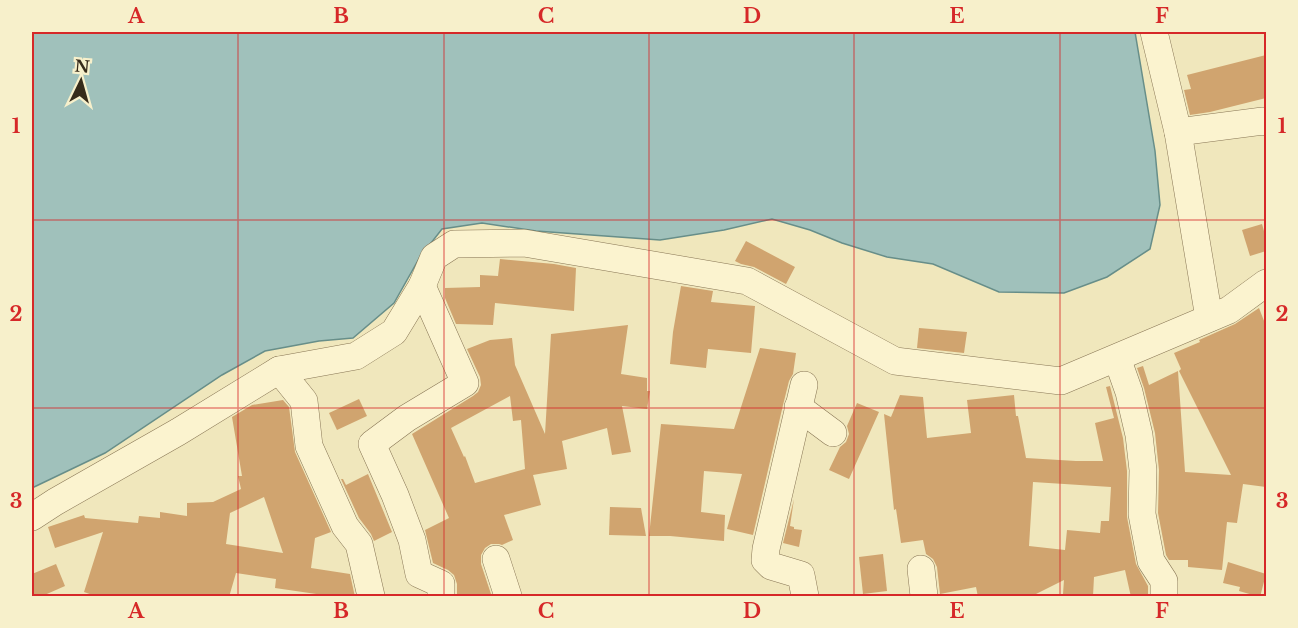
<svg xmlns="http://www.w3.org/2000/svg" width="1298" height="628" font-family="'Libre Baskerville',serif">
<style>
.water{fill:#a0c1bb;stroke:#678e89;stroke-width:1.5}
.building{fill:#d0a46f;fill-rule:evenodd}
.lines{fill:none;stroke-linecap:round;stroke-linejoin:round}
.minor-casing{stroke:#887655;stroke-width:28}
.minor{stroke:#fbf3cf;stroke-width:27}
.grid{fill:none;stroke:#d62828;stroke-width:1.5;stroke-opacity:0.55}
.neatline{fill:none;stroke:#d62828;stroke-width:2}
.grid-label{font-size:20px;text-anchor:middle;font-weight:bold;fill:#d62828}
</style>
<rect width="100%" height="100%" fill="#f0e7bc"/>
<path class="water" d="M 32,32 L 1135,32 L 1155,151 L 1160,205 L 1150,249 L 1107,277 L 1064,293 L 999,292 L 933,264 L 887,257 L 842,243 L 810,230 L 772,219 L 724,230 L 660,240 L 536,231 L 482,223 L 442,229 L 420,257 L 394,303 L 353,338 L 319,341 L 265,351 L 222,375 L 105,453 L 32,488 Z"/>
<g class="building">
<path d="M 1266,55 L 1266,98 L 1210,112 L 1190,115 L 1184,90 L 1191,89 L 1187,75 Z"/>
<path d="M 1262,224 L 1266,238 L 1266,251 L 1250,256 L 1242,230 Z"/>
<path d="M 746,241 L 795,267 L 786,284 L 754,267 L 741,264 L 735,261 Z"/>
<path d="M 500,259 L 554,264 L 576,268 L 574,311 L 495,303 L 493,325 L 456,324 L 445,298 L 445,288 L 480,287 L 480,275 L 498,276 Z"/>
<path d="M 681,286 L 713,291 L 711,302 L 755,306 L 751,353 L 708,349 L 706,368 L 670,364 L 673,332 Z"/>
<path d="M 1259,308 L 1266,326 L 1266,487 L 1243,484 L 1237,523 L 1227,522 L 1222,570 L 1188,567 L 1188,560 L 1169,560 L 1166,555 L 1158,513 L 1159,470 L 1155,433 L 1144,388 L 1137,368 L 1143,366 L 1149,385 L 1178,371 L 1185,472 L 1231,475 L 1179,371 L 1181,369 L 1174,353 L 1200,342 L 1199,340 L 1235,324 Z"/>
<path d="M 628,325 L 621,374 L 647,378 L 647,391 L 650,391 L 647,409 L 622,406 L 631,452 L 612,455 L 607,428 L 562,441 L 567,469 L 533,475 L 541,505 L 504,515 L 513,540 L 502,545 L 499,544 L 491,544 L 485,548 L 481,555 L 481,564 L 492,597 L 457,597 L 457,584 L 454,575 L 448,570 L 433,563 L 425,530 L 449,518 L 412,434 L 473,396 L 478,392 L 481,385 L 480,377 L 467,349 L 490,340 L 512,338 L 515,365 L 545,434 L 551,334 ZM 510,396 L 513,421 L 521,420 L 525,469 L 475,483 L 465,456 L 464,457 L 451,428 Z"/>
<path d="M 919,328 L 967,332 L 964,353 L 917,348 Z"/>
<path d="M 760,348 L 796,353 L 793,374 L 789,381 L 783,405 L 753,535 L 727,529 L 742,474 L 704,471 L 701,512 L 725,515 L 724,541 L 670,536 L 649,536 L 661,424 L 734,429 Z"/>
<path d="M 1110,386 L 1123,438 L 1127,471 L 1127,517 L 1136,564 L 1148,586 L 1148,597 L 1131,597 L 1125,570 L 1094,577 L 1093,596 L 1063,594 L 1064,580 L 1030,597 L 978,597 L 976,587 L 940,594 L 937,567 L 933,559 L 926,554 L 923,540 L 901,543 L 896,509 L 894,510 L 884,414 L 891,417 L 900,395 L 923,397 L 927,438 L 971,433 L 967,400 L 1014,395 L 1016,416 L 1018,416 L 1026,458 L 1076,461 L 1103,461 L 1095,423 L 1114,418 L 1106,387 ZM 1033,482 L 1111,487 L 1109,521 L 1101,521 L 1100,533 L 1067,530 L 1065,550 L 1029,546 Z"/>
<path d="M 359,399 L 367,416 L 337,430 L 329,413 Z"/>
<path d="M 283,400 L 289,407 L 295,452 L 331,532 L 315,538 L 311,568 L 350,574 L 355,597 L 337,597 L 275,588 L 276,579 L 236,573 L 229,597 L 98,597 L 84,592 L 103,532 L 55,548 L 48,527 L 84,515 L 85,518 L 138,523 L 139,516 L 160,518 L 160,512 L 187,516 L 187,503 L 213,502 L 241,489 L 238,476 L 242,476 L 232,417 L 252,405 ZM 264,497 L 283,553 L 226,544 L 230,513 Z"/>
<path d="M 857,403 L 879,412 L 849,479 L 829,470 L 840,447 L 846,442 L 849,434 L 847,426 Z"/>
<path d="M 368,474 L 392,532 L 374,541 L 371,534 L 359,518 L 341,479 L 343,479 L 346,485 Z"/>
<path d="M 794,499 L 790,526 L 794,527 L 794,529 L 802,530 L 799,547 L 783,543 Z"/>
<path d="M 610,507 L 641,508 L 646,536 L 609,535 Z"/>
<path d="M 883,554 L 887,591 L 863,594 L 859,557 Z"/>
<path d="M 1228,562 L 1266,574 L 1260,597 L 1239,591 L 1240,587 L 1223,583 Z"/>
<path d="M 56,564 L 65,586 L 40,597 L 32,597 L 32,574 Z"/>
</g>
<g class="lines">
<defs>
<g id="minor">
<path d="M 1154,32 L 1178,132"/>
<path d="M 422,286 L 465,383 L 407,418 L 372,444 L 395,495 L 412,540 L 419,574 L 441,584 L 441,596"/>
<path d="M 1209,318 L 1178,132 L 1263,121 L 1266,122"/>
<path d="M 1117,358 L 1129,392 L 1139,435 L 1143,470 L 1142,514 L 1151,561 L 1164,581 L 1164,596"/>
<path d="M 279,370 L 304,401 L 309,446 L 345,526 L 359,544 L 371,596"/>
<path d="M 804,385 L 766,549 L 765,560 L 771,566 L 801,575 L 805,596"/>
<path d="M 798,407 L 833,433"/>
<path d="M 32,517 L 55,502 L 178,432 L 279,370 L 356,356 L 394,332 L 422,286 L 434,257 L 454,244 L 524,243 L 747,281 L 895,361 L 1061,381 L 1229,310 L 1266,283"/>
<path d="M 496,559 L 508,596"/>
<path d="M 921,569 L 924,596"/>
</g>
</defs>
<use href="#minor" class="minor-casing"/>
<use href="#minor" class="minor"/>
</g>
<path class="grid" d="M 238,32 L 238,596M 444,32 L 444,596M 649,32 L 649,596M 854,32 L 854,596M 1060,32 L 1060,596M 32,220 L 1266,220M 32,408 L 1266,408"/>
<rect width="1298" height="628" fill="none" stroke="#f7f0cb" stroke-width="66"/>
<g transform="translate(81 81) rotate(5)" stroke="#f7f0cb" stroke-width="4.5" paint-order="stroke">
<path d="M0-4.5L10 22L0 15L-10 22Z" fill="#362b1a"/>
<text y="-9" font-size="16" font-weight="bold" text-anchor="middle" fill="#362b1a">N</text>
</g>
<rect x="33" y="33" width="1232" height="562" class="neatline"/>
<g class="grid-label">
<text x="136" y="23">A</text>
<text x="341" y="23">B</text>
<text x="546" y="23">C</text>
<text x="752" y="23">D</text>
<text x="957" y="23">E</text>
<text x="1162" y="23">F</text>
<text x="16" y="133">1</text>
<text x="1282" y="133">1</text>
<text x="16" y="321">2</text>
<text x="1282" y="321">2</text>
<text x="16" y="508">3</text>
<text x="1282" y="508">3</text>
<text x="136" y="618">A</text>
<text x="341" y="618">B</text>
<text x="546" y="618">C</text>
<text x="752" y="618">D</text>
<text x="957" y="618">E</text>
<text x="1162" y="618">F</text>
</g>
</svg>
